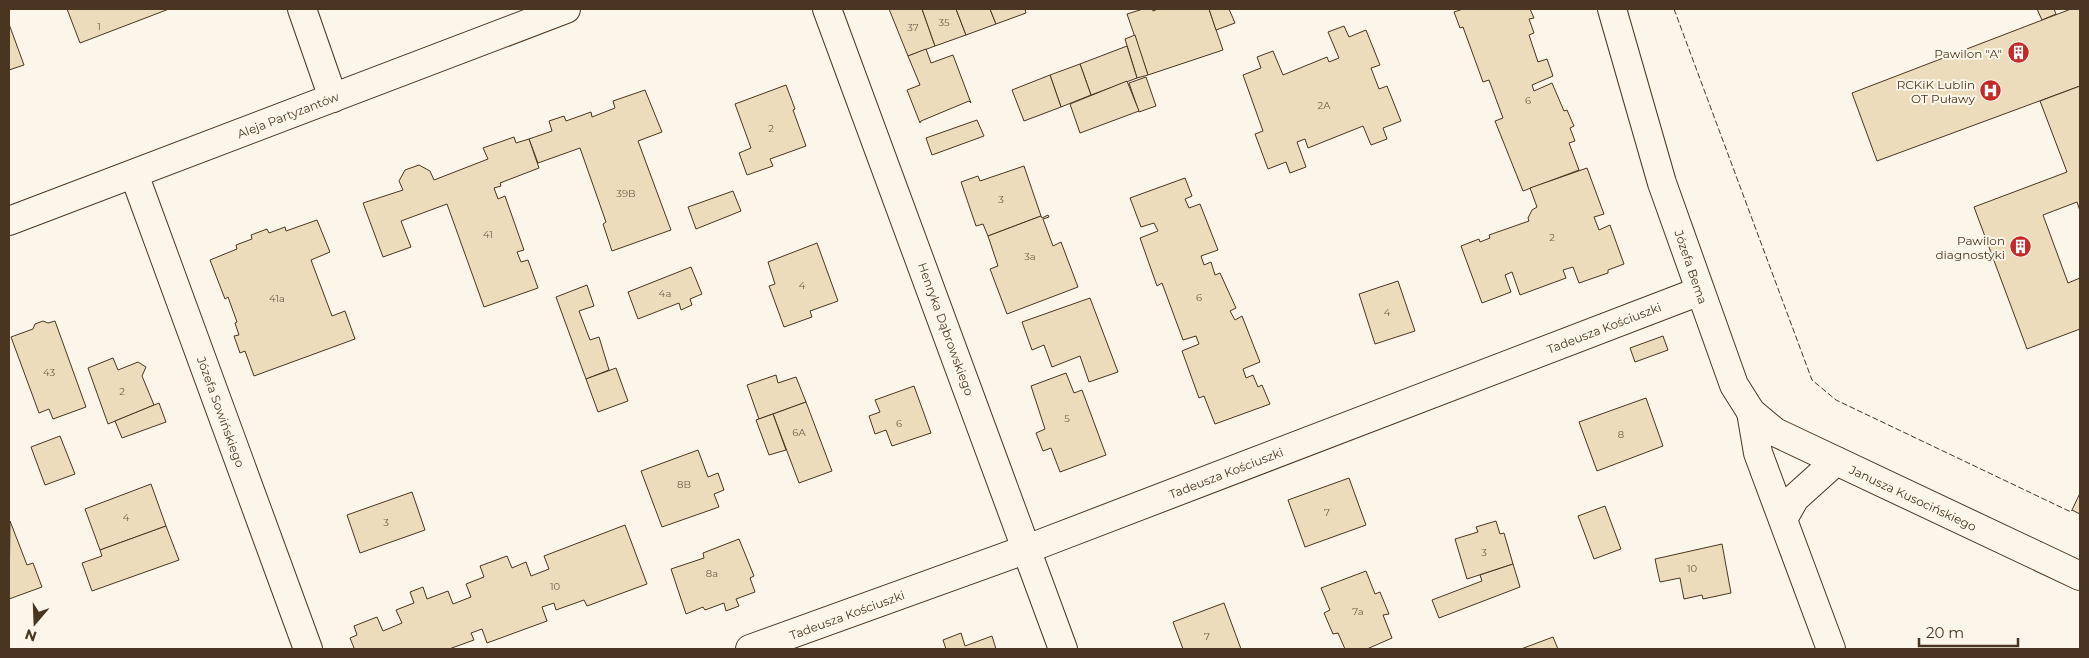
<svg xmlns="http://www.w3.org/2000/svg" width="2089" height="658" font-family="Montserrat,sans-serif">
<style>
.building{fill:#ecdcbc;stroke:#4a3520}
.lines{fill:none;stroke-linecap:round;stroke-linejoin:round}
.minor-casing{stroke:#4a3520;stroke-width:30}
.tertiary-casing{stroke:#4a3520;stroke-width:30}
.secondary-casing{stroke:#4a3520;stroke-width:30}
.minor{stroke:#fbf6e9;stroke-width:28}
.tertiary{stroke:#fbf6e9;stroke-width:28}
.secondary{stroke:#fbf6e9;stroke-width:28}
.fence{stroke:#4a3520;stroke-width:1;stroke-dasharray:6 2.5;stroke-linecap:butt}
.labels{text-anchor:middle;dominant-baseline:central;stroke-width:4;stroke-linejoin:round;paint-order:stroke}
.number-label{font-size:10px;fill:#725f47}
.poi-label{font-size:12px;fill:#4a3520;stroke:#fbf6e9;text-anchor:end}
.street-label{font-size:12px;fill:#4a3520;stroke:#fbf6e9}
</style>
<rect width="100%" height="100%" fill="#fbf6e9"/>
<g class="building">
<path d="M 67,9 L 169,9 L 80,43 Z"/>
<path d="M 889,9 L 922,9 L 935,46 L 908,56 Z"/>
<path d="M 922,9 L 956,9 L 966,35 L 935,46 Z"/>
<path d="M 956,9 L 990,9 L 996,24 L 966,35 Z"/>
<path d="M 990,9 L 1025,9 L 1026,13 L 996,24 Z"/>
<path d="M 1143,9 L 1152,9 L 1153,11 L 1158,9 L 1209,9 L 1223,50 L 1148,75 L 1127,14 Z"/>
<path d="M 1209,9 L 1229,9 L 1235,23 L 1216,30 Z"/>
<path d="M 1463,9 L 1530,9 L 1534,18 L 1529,19 L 1534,33 L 1529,35 L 1538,62 L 1547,59 L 1553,76 L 1532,85 L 1534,91 L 1552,83 L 1564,111 L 1567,110 L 1574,126 L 1570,128 L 1575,141 L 1569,143 L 1579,170 L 1523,191 L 1495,121 L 1503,118 L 1489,80 L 1483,82 L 1463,27 L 1460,28 L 1454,12 Z"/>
<path d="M 2037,9 L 2054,9 L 2056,14 L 2042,20 Z"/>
<path d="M 2071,9 L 2080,9 L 2080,86 L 1877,161 L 1852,93 Z"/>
<path d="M 9,24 L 24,65 L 9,70 Z"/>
<path d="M 1344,26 L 1349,37 L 1366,30 L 1380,65 L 1371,68 L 1379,89 L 1387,86 L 1401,121 L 1383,128 L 1387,139 L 1371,145 L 1363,126 L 1308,148 L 1305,139 L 1297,142 L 1306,167 L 1290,173 L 1286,162 L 1268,169 L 1255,134 L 1263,131 L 1243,75 L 1261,68 L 1257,57 L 1273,51 L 1283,75 L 1327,57 L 1329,62 L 1339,58 L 1328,32 Z"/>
<path d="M 1135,35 L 1148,75 L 1137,78 L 1125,39 Z"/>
<path d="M 1127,46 L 1137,78 L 1091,95 L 1080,64 Z"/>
<path d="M 926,49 L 931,63 L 953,55 L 971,103 L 969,101 L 921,121 L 920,123 L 907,90 L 920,85 L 908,56 Z"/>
<path d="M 1080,64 L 1091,95 L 1061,107 L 1050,75 Z"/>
<path d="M 1050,75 L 1061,107 L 1024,121 L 1012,90 Z"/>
<path d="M 1146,77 L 1156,106 L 1139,112 L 1129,83 Z"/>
<path d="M 1127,81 L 1139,111 L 1080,133 L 1070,104 Z"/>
<path d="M 786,85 L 795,109 L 793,110 L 806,146 L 770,159 L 773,166 L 747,175 L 739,153 L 751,148 L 735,104 Z"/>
<path d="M 2080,86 L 2080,211 L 2077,202 L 2043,215 L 2068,283 L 2080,278 L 2080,329 L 2027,349 L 1974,207 L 2067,172 L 2040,101 Z"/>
<path d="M 645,90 L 662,132 L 638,141 L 671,230 L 612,251 L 603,224 L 606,222 L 580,148 L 538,163 L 529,139 L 552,131 L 549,121 L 564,116 L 566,121 L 591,112 L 592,117 L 615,108 L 613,101 Z"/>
<path d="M 977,120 L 984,136 L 932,155 L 926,138 Z"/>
<path d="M 514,137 L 516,143 L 529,139 L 539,168 L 500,183 L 501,186 L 494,188 L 498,199 L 505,196 L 524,250 L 517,252 L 521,262 L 528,260 L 538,288 L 484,307 L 447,204 L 401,221 L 411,247 L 383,257 L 363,203 L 403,190 L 399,181 L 405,170 L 419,165 L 430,171 L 434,180 L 488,159 L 483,148 Z"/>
<path d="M 1024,166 L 1041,216 L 988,236 L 983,224 L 976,226 L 961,182 L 978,176 L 980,181 Z"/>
<path d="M 1587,168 L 1604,214 L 1594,217 L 1599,230 L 1610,225 L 1624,264 L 1608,270 L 1608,273 L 1579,283 L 1573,267 L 1563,270 L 1566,278 L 1520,295 L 1512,272 L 1505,275 L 1511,292 L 1482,303 L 1461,246 L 1479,239 L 1480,242 L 1490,238 L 1489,235 L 1529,221 L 1528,218 L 1532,210 L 1537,207 L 1530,188 Z"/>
<path d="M 1185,178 L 1192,196 L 1185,199 L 1189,208 L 1200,204 L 1218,250 L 1201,256 L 1204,265 L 1211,262 L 1215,275 L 1220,273 L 1236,308 L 1230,311 L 1235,320 L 1242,316 L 1260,362 L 1243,369 L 1246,378 L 1253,375 L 1258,387 L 1262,385 L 1270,404 L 1215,424 L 1204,396 L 1199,398 L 1182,351 L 1199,344 L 1196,336 L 1183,340 L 1162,283 L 1157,286 L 1140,238 L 1158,231 L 1154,223 L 1141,227 L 1130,198 Z"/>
<path d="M 733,191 L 741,211 L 696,229 L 688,207 Z"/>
<path d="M 1048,215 L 1049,217 L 1043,219 L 1053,246 L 1061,242 L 1078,287 L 1007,314 L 990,269 L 998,266 L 988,236 L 1041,216 L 1042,218 Z"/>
<path d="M 317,220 L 330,252 L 311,260 L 332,316 L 345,311 L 355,339 L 254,376 L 245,351 L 240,353 L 234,336 L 239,335 L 235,323 L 237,322 L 228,297 L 225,299 L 210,260 L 237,249 L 236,245 L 252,239 L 251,235 L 267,229 L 269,233 L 285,227 L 286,231 Z"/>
<path d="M 817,243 L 838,301 L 810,311 L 812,317 L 784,327 L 769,286 L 775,284 L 768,262 Z"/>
<path d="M 691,267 L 702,294 L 690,299 L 692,305 L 681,310 L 679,303 L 638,319 L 628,292 Z"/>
<path d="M 1398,281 L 1415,331 L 1375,344 L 1359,294 Z"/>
<path d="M 587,285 L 594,306 L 579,311 L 590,340 L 599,337 L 609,370 L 586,379 L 556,297 Z"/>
<path d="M 1090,298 L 1118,372 L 1089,382 L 1080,356 L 1052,367 L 1044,345 L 1032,350 L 1022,322 Z"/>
<path d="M 43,321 L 48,323 L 55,321 L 86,407 L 53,419 L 49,409 L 39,413 L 11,337 L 33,329 L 35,324 Z"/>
<path d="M 1663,336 L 1668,350 L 1635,362 L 1630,348 Z"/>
<path d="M 113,358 L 118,370 L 138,362 L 146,367 L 142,376 L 154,405 L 108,424 L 88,368 Z"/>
<path d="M 616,368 L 628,401 L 598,412 L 586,379 Z"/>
<path d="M 1066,373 L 1074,393 L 1082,390 L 1106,455 L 1060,472 L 1051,448 L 1043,451 L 1036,433 L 1045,429 L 1031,386 Z"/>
<path d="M 776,375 L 778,383 L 796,377 L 806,402 L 759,419 L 747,385 Z"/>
<path d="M 914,386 L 931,433 L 892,446 L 886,430 L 875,434 L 869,416 L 880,412 L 875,400 Z"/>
<path d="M 1646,398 L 1663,446 L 1597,471 L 1579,422 Z"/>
<path d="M 806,402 L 832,471 L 799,483 L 773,414 Z"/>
<path d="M 159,403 L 166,422 L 122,438 L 115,421 Z"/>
<path d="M 773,414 L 786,450 L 769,455 L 756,420 Z"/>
<path d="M 60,436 L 75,474 L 45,485 L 31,447 Z"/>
<path d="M 698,450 L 708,477 L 718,473 L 724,490 L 714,494 L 719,507 L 662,527 L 641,471 Z"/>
<path d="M 1349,478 L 1366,525 L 1305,547 L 1288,500 Z"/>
<path d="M 151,484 L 166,526 L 100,550 L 85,509 Z"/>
<path d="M 412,492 L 425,530 L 360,553 L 347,515 Z"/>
<path d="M 2080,493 L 2080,514 L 2072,510 Z"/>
<path d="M 1605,506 L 1621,549 L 1594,559 L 1578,516 Z"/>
<path d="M 10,521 L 27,565 L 33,563 L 42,587 L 9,599 Z"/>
<path d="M 1496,521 L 1500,534 L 1504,533 L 1513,564 L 1467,579 L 1455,539 L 1478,532 L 1476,527 Z"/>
<path d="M 625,525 L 647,584 L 587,606 L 584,600 L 556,610 L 554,603 L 542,607 L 547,621 L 487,643 L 482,629 L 471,633 L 474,640 L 449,649 L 352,649 L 354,648 L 350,638 L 357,635 L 354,626 L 377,617 L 383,631 L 402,623 L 396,610 L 414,603 L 410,592 L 423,587 L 427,599 L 448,591 L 453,604 L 471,597 L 466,584 L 484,577 L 480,566 L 507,556 L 512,568 L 526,562 L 531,576 L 549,569 L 544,556 Z"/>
<path d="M 166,526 L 179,560 L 92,591 L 82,563 L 102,556 L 100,550 Z"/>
<path d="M 739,539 L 754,576 L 750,578 L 755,592 L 736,599 L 739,606 L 726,611 L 724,603 L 705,610 L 703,607 L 686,614 L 671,569 L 704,558 L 703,553 Z"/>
<path d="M 1722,544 L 1731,593 L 1703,599 L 1702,595 L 1684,599 L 1680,578 L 1660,582 L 1655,559 Z"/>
<path d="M 1513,564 L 1520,587 L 1439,618 L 1432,600 L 1482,581 L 1480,575 Z"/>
<path d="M 1366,571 L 1375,594 L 1380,592 L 1389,614 L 1383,615 L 1392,638 L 1367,649 L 1345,649 L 1338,633 L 1333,634 L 1324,613 L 1330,610 L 1321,588 Z"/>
<path d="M 1224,603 L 1241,649 L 1183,649 L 1173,622 Z"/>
<path d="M 961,633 L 965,646 L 992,636 L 996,649 L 946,649 L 943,640 Z"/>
<path d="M 1553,637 L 1558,649 L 1521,649 Z"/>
</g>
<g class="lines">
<defs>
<g id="minor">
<path d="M 302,9 L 333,98"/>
<path d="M 827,9 L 1063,649"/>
<path d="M 134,174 L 308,649"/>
<path d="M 1751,412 L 1758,453 L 1831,649"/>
<path d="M 1783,519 L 1795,498 L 1836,461"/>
<path d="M 750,649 L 1027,549 L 1700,291"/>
</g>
<path id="tertiary" d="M 1612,9 L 1662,183 L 1734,385 L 1751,412 L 1775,432 L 2080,576"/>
<path id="secondary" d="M 9,221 L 566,9"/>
</defs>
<use href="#minor" class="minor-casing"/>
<use href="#tertiary" class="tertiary-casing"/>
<use href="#secondary" class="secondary-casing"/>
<use href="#minor" class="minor"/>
<use href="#tertiary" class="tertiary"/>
<use href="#secondary" class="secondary"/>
<path class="fence" d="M 1674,9 L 1812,380 L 1836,400 L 2071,512 L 2072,510"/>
</g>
<defs>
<symbol id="building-disc" viewBox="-11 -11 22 22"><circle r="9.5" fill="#c62828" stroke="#fbf6e9"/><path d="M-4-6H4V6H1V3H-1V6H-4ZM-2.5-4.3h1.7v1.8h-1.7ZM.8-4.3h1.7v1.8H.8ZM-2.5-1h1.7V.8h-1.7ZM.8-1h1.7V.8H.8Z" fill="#fff"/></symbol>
<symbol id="hospital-disc" viewBox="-11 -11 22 22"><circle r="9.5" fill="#c62828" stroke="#fbf6e9"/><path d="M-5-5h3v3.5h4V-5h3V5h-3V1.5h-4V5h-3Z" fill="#fff"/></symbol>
</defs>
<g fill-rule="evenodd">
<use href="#building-disc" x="2006" y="40" width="25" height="25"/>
<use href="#hospital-disc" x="1978" y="78" width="25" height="25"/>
<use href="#building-disc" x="2008" y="234" width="25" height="25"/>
</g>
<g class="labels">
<g class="number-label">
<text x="944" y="22">35</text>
<text x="99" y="26">1</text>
<text x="913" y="27">37</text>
<text x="1528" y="100">6</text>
<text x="1324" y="105">2A</text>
<text x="771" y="128">2</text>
<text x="626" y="193">39B</text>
<text x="1001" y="199">3</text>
<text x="488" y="234">41</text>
<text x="1552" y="237">2</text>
<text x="1030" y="256">3a</text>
<text x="802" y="285">4</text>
<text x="665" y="293">4a</text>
<text x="1199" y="297">6</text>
<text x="277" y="298">41a</text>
<text x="1387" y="312">4</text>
<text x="49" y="372">43</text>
<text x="122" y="391">2</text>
<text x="1067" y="418">5</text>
<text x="899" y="423">6</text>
<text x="799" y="432">6A</text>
<text x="1621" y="434">8</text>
<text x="684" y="484">8B</text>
<text x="1327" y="512">7</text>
<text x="126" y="517">4</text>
<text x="386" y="522">3</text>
<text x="1484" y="552">3</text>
<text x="1692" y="568">10</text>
<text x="712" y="573">8a</text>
<text x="555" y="586">10</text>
<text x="1358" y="611">7a</text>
<text x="1207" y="636">7</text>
</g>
<g class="poi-label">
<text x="2002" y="53">Pawilon "A"</text>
<text x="1975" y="84">RCKiK Lublin<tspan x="1975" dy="14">OT Puławy</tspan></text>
<text x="2005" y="240">Pawilon<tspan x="2005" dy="14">diagnostyki</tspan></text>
</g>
<g class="street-label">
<text transform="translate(288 115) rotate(-21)">Aleja Partyzantów</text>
<text transform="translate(1691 267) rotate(71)">Józefa Bema</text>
<text transform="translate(1604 328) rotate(-21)">Tadeusza Kościuszki</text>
<text transform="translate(946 329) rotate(70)">Henryka Dąbrowskiego</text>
<text transform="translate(221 412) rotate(70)">Józefa Sowińskiego</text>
<text transform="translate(1226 473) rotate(-21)">Tadeusza Kościuszki</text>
<text transform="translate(1913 498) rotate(25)">Janusza Kusocińskiego</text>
<text transform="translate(847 615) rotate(-20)">Tadeusza Kościuszki</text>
</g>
</g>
<rect width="2089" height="658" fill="none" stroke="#4a3520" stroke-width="20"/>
<g transform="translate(35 623) rotate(199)" stroke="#fbf6e9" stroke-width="4" paint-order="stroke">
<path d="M0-4L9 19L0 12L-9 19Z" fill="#4a3520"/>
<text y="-8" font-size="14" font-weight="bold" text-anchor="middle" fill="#4a3520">N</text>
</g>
<path d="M1919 638v8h99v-8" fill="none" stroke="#4a3520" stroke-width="2.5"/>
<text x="1926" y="638" font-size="15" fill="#4a3520" stroke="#fbf6e9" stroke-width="4" paint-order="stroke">20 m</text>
</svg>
